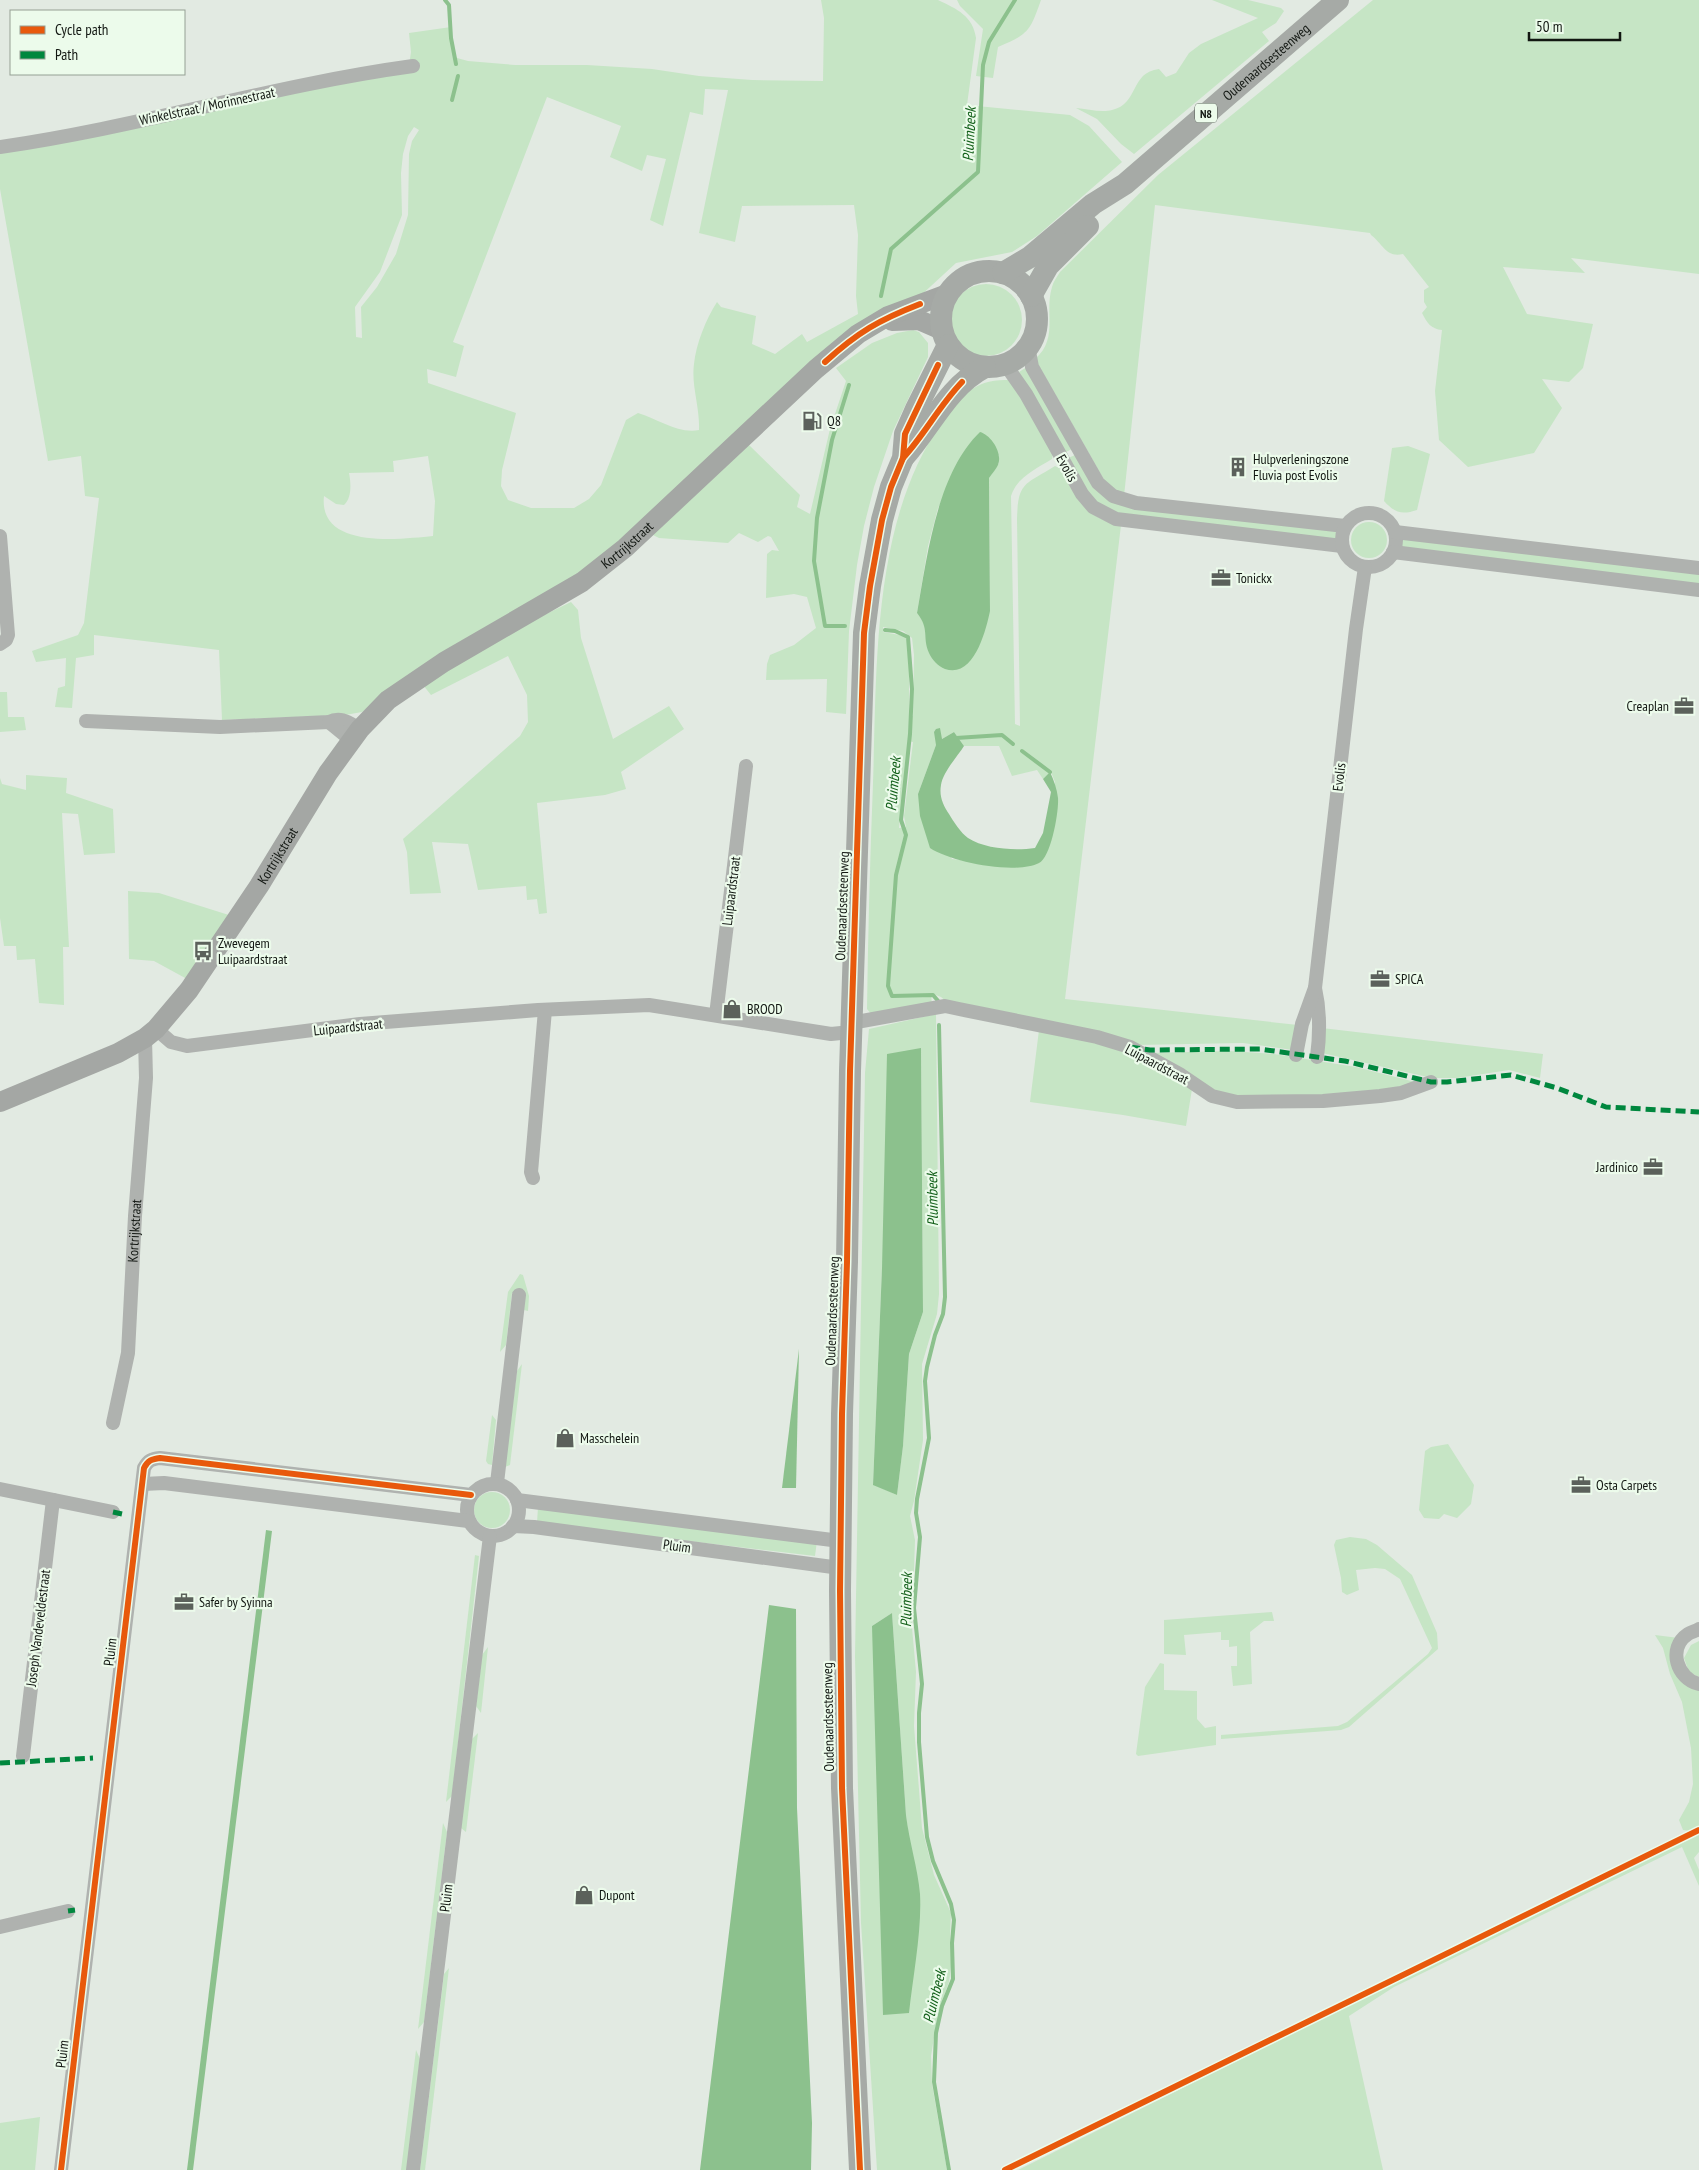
<svg xmlns="http://www.w3.org/2000/svg" width="1699" height="2170" font-family="'PT Sans Narrow',sans-serif">
<style>
.green{fill:#c6e5c5;fill-rule:evenodd}
.water{fill:#8cc18d}
.lines{fill:none;stroke-linecap:round;stroke-linejoin:round}
.stream{stroke:#8cc18d;stroke-width:4}
.street{stroke:#afb2af;stroke-width:14}
.secondary{stroke:#a4a7a4;stroke-width:20}
.primary{stroke:#a6aaa6;stroke-width:22}
.quiet{stroke:#00873e;stroke-width:5;stroke-dasharray:10 5;stroke-linecap:butt}
.cycleway-casing{stroke:#ecfbeb;stroke-width:9}
.cycleway{stroke:#e8590c;stroke-width:6}
.labels{text-anchor:middle;dominant-baseline:central;stroke-width:4.5;stroke-linejoin:round;paint-order:stroke}
.shield{fill:#ecfbeb;stroke:#535b53;stroke-width:1}
.shield-label{font-size:12px;font-weight:bold;fill:#121712}
.street-label{font-size:14px;fill:#121712;stroke:#ecfbeb}
.poi-label{font-size:14px;fill:#121712;stroke:#ecfbeb;text-anchor:start}
.water-label{font-size:15px;font-style:italic;fill:#13601a;stroke:#ecfbeb}
</style>
<rect width="100%" height="100%" fill="#e2eae2"/>
<g class="green">
<path d="M 821,0 L 938,0 C 957,9 973,16 976,38 L 967,105 L 1070,115 L 1089,126 L 1122,162 L 1037,236 L 1012,252 L 956,263 L 918,298 L 895,304 L 621,547 L 434,662 L 362,712 L 345,715 L 222,720 L 219,650 L 94,635 L 94,655 L 76,658 L 72,708 L 55,707 L 58,688 L 65,686 L 66,658 L 36,662 L 32,651 L 78,635 L 84,623 L 99,498 L 85,496 L 81,456 L 48,461 L 0,189 L 0,153 L 409,66 L 411,52 L 409,33 L 451,27 L 454,54 L 457,58 L 468,61 L 515,65 L 587,65 L 652,69 L 699,76 L 752,80 L 823,81 L 824,18 ZM 705,89 L 728,90 L 699,233 L 735,242 L 742,206 L 854,205 L 858,235 L 856,296 L 858,314 L 807,342 L 802,334 L 775,354 L 752,344 L 756,316 L 721,307 L 717,302 C 706,319 696,344 694,364 C 691,385 700,407 699,430 C 678,434 658,419 638,413 L 626,420 L 601,485 L 589,499 L 574,508 L 531,508 L 508,500 L 501,486 L 502,470 L 516,413 L 428,383 L 427,369 L 456,377 L 464,346 L 453,342 L 547,97 L 621,126 L 610,157 L 642,171 L 647,155 L 666,159 L 650,220 L 663,226 L 690,112 L 703,115 ZM 414,127 L 419,130 L 412,141 L 409,154 L 408,215 L 396,254 L 377,287 L 361,307 L 362,338 L 356,337 L 355,307 L 380,272 L 402,215 L 401,173 L 403,154 L 408,136 ZM 428,456 L 435,501 L 433,536 C 401,539 318,550 324,496 L 336,504 L 344,505 C 352,498 351,483 349,473 L 394,472 L 393,461 Z"/>
<path d="M 957,0 L 1041,0 C 1030,31 1029,34 998,47 L 993,78 L 976,76 L 983,29 L 960,6 Z"/>
<path d="M 1212,0 L 1248,0 L 1281,8 L 1284,11 L 1276,23 L 1262,32 L 1269,41 L 1134,154 L 1121,144 L 1097,119 L 1076,108 C 1087,109 1102,113 1112,110 C 1139,104 1130,72 1159,69 L 1166,77 L 1176,73 L 1189,53 L 1201,44 L 1258,18 Z"/>
<path d="M 1373,0 L 1699,0 L 1699,274 L 1571,258 L 1585,273 L 1503,267 L 1527,314 L 1593,324 L 1583,368 L 1569,382 L 1542,379 L 1562,408 L 1534,453 L 1468,467 L 1439,440 L 1435,391 L 1442,330 C 1431,329 1427,323 1422,313 L 1427,307 L 1424,302 L 1424,290 L 1429,287 L 1403,254 C 1386,258 1383,244 1371,235 L 1370,233 L 1155,205 L 1124,496 L 1107,485 L 1035,359 C 1059,338 1044,313 1052,287 C 1053,282 1057,277 1060,272 L 1158,175 Z"/>
<circle cx="986" cy="320" r="36"/>
<path d="M 913,330 L 919,332 L 928,343 L 928,357 L 893,431 L 874,487 L 864,526 L 857,565 L 849,631 L 846,714 L 826,712 L 827,679 L 766,680 L 767,664 L 770,655 L 794,645 L 816,628 L 807,597 L 794,594 L 766,598 L 767,554 L 772,550 L 779,551 L 771,537 L 768,536 L 758,542 L 739,533 L 728,543 L 659,538 L 653,535 L 749,445 L 800,495 L 797,507 L 810,514 L 830,429 L 846,381 L 836,368 L 872,343 L 897,333 Z"/>
<path d="M 1027,367 L 1074,448 L 1064,453 L 1019,372 Z"/>
<path d="M 1008,380 L 1014,385 L 1053,454 L 1052,459 C 1036,469 1017,477 1011,496 L 1015,724 L 1020,726 L 1017,519 C 1018,481 1025,485 1055,466 L 1059,468 C 1078,498 1083,518 1121,525 L 1065,999 L 1298,1025 L 1293,1050 L 1243,1043 L 1136,1045 L 948,1003 L 941,997 L 931,993 L 932,1006 L 872,1015 L 867,1009 C 868,934 870,858 873,783 C 877,665 872,521 942,422 C 961,396 974,379 1008,380 ZM 965,451 L 999,455 L 999,463 L 989,478 L 990,611 L 927,646 L 924,622 L 917,613 L 928,546 L 938,508 ZM 883,627 L 903,631 L 912,638 L 914,655 L 913,716 L 909,716 L 909,644 L 905,636 L 883,632 ZM 954,732 L 964,746 L 999,746 L 1012,776 L 1037,770 L 1043,779 L 1051,772 L 1055,782 L 1039,863 L 972,861 L 952,859 L 918,794 L 936,745 L 942,739 ZM 908,741 L 913,742 L 904,816 L 906,827 L 899,828 Z"/>
<path d="M 1408,446 L 1430,454 L 1417,510 C 1402,515 1395,513 1384,501 L 1392,448 Z"/>
<path d="M 1075,455 L 1105,497 L 1338,530 L 1337,542 L 1126,517 L 1097,505 L 1066,459 Z"/>
<circle cx="1369" cy="540" r="18"/>
<path d="M 1400,537 L 1699,573 L 1699,585 L 1399,549 Z"/>
<path d="M 571,602 L 578,610 L 581,638 L 613,739 L 669,706 L 684,729 L 621,772 L 626,789 L 605,795 L 537,803 L 547,913 L 539,914 L 537,899 L 527,900 L 526,886 L 478,890 L 468,844 L 432,842 L 441,893 L 410,894 L 407,852 L 403,839 L 520,736 L 528,722 L 527,695 L 508,656 L 431,695 L 423,685 L 521,626 Z"/>
<path d="M 0,692 L 7,692 L 8,717 L 24,717 L 26,730 L 0,732 Z"/>
<path d="M 26,775 L 67,778 L 66,793 L 113,809 L 115,853 L 84,855 L 78,814 L 62,813 L 69,947 L 63,947 L 64,1005 L 39,1003 L 35,959 L 17,960 L 16,946 L 4,946 L 0,918 L 0,778 L 2,784 L 26,790 Z"/>
<path d="M 128,891 L 159,893 L 232,916 L 187,979 L 154,961 L 129,959 Z"/>
<path d="M 936,1014 L 939,1294 L 937,1314 L 922,1364 L 923,1440 L 914,1501 L 910,1516 L 915,1540 L 912,1628 L 916,1672 L 914,1726 L 922,1828 L 934,1875 L 951,1913 L 950,1937 L 952,1959 L 949,1982 L 938,2013 L 931,2056 L 932,2084 L 947,2170 L 877,2170 L 861,1923 L 855,1656 L 865,1073 L 869,1029 ZM 921,1048 L 923,1312 L 909,1354 L 903,1446 L 897,1495 L 873,1484 L 882,1268 ZM 892,1613 L 906,1815 L 909,1841 L 872,1626 Z"/>
<path d="M 1322,1028 L 1543,1054 L 1540,1078 L 1509,1070 L 1457,1078 L 1432,1078 L 1322,1053 Z"/>
<path d="M 1039,1030 L 1103,1043 L 1138,1055 L 1192,1089 L 1186,1126 L 1123,1115 L 1030,1102 Z"/>
<path d="M 1229,1051 L 1274,1054 L 1356,1067 L 1423,1084 L 1321,1098 L 1225,1096 L 1150,1053 Z"/>
<path d="M 520,1274 L 523,1275 L 529,1296 L 528,1311 L 524,1310 L 525,1295 L 512,1293 L 506,1345 L 500,1352 L 508,1292 Z"/>
<path d="M 522,1364 L 510,1465 L 505,1467 L 517,1371 Z"/>
<path d="M 492,1415 L 496,1420 L 492,1465 L 488,1464 L 486,1461 Z"/>
<path d="M 1448,1444 L 1474,1485 L 1471,1504 L 1457,1518 L 1444,1514 L 1439,1519 L 1424,1518 L 1419,1510 L 1425,1451 L 1431,1447 Z"/>
<circle cx="492" cy="1510" r="18"/>
<path d="M 538,1507 L 817,1541 L 815,1556 L 537,1523 Z"/>
<path d="M 1350,1537 L 1366,1539 L 1377,1545 L 1412,1575 L 1437,1633 L 1438,1649 L 1349,1727 L 1341,1730 L 1221,1739 L 1221,1735 L 1338,1726 L 1347,1722 L 1428,1654 L 1432,1648 L 1400,1579 L 1385,1569 L 1375,1568 L 1356,1570 L 1359,1590 L 1347,1595 L 1342,1592 L 1341,1578 L 1334,1545 L 1336,1540 Z"/>
<path d="M 475,1555 L 479,1556 L 452,1796 L 446,1802 Z"/>
<path d="M 1272,1612 L 1274,1621 L 1264,1621 L 1250,1632 L 1252,1684 L 1233,1686 L 1231,1666 L 1237,1666 L 1237,1646 L 1229,1647 L 1229,1640 L 1221,1640 L 1221,1632 L 1184,1635 L 1186,1655 L 1164,1654 L 1164,1620 Z"/>
<path d="M 1655,1635 L 1679,1638 L 1673,1647 L 1699,1689 L 1699,1826 L 1690,1831 L 1683,1830 L 1679,1820 L 1689,1802 L 1693,1784 L 1691,1748 L 1682,1702 L 1670,1674 L 1663,1648 Z"/>
<path d="M 1699,1641 L 1699,1677 L 1689,1672 L 1684,1658 L 1691,1645 Z"/>
<path d="M 488,1647 L 481,1713 L 476,1706 L 482,1655 Z"/>
<path d="M 1160,1663 L 1164,1664 L 1164,1690 L 1197,1691 L 1197,1719 L 1205,1728 L 1216,1726 L 1216,1745 L 1138,1756 L 1136,1754 L 1145,1687 Z"/>
<path d="M 478,1733 L 466,1832 L 461,1828 L 472,1739 Z"/>
<path d="M 443,1823 L 447,1832 L 424,2022 L 418,2029 Z"/>
<path d="M 1699,1831 L 1699,1852 L 1694,1858 L 1699,1870 L 1699,1886 L 1682,1847 L 1394,1987 L 1349,2016 L 1383,2170 L 1018,2170 Z"/>
<path d="M 449,1968 L 425,2170 L 420,2170 L 444,1974 Z"/>
<path d="M 416,2050 L 420,2059 L 407,2170 L 401,2170 Z"/>
<path d="M 40,2117 L 35,2170 L 0,2170 L 0,2123 Z"/>
</g>
<g class="water">
<path d="M 980,432 C 991,435 1003,453 998,465 C 996,469 992,474 989,478 L 990,611 C 986,630 974,679 945,669 C 938,666 932,660 929,653 C 922,637 930,629 917,613 C 927,557 937,473 980,432 Z"/>
<path d="M 940,728 L 942,739 L 954,732 L 964,746 C 957,757 943,772 941,785 C 939,796 943,805 949,814 C 953,821 961,833 968,838 C 985,849 1015,851 1035,848 L 1043,833 L 1051,792 L 1043,779 L 1050,772 C 1054,781 1057,789 1058,798 C 1059,812 1051,857 1039,863 C 1015,875 951,862 930,848 L 920,816 L 918,794 L 936,745 L 934,732 L 936,729 Z"/>
<path d="M 921,1048 L 923,1312 L 909,1354 L 903,1446 L 897,1495 L 873,1485 L 882,1268 L 887,1054 Z"/>
<path d="M 799,1349 L 796,1488 L 782,1488 Z"/>
<path d="M 266,1530 L 272,1531 L 193,2170 L 187,2170 Z"/>
<path d="M 769,1605 L 796,1609 L 797,1808 L 812,2123 L 811,2170 L 700,2170 Z"/>
<path d="M 892,1613 L 906,1815 C 909,1841 918,1869 920,1894 C 922,1930 913,1976 909,2013 L 883,2015 L 872,1626 Z"/>
</g>
<g class="lines">
<g class="stream">
<path d="M 445,0 L 449,5 L 451,38 L 456,64"/>
<path d="M 452,100 L 458,76"/>
<path d="M 881,296 L 891,249 L 978,172 L 983,65 L 989,42 L 1015,0"/>
<path d="M 845,626 L 825,626 L 814,561 L 817,518 L 832,440 L 849,385"/>
<path d="M 885,630 L 895,631 L 908,637 L 912,689 L 910,734 L 901,820 L 906,835 L 896,875 L 888,986 L 892,996 L 933,995 L 939,1002"/>
<path d="M 956,738 L 1002,735 L 1013,744"/>
<path d="M 1022,751 L 1050,772"/>
<path d="M 939,1025 L 945,1297 L 943,1314 L 935,1335 L 927,1367 L 925,1381 L 929,1438 L 917,1499 L 916,1513 L 920,1537 L 914,1608 L 922,1684 L 919,1713 L 919,1742 L 927,1837 L 933,1861 L 951,1904 L 954,1920 L 952,1943 L 953,1979 L 942,2006 L 936,2033 L 934,2082 L 949,2170"/>
</g>
<g class="street">
<path d="M 0,147 C 139,127 274,85 413,66"/>
<path d="M 1028,346 L 1032,367 L 1098,483 L 1113,496 L 1136,503 L 1345,526"/>
<path d="M 1005,364 L 1026,394 L 1082,494 L 1093,507 L 1116,519 L 1342,546"/>
<circle cx="1369" cy="540" r="27"/>
<path d="M 1395,532 L 1699,568"/>
<path d="M 0,536 L 8,635 L 6,640 L 0,644"/>
<path d="M 1393,552 L 1699,590"/>
<path d="M 86,721 L 220,727 L 329,722 C 341,716 349,723 360,729"/>
<path d="M 329,722 L 351,740"/>
<path d="M 1315,988 C 1320,1010 1320,1034 1317,1057"/>
<path d="M 716,1015 L 746,766"/>
<path d="M 851,1023 L 945,1006 L 959,1009 L 1097,1037 L 1130,1047 L 1181,1075 L 1212,1096 L 1237,1102 L 1323,1101 L 1380,1096 L 1401,1093 L 1431,1082"/>
<path d="M 156,1029 L 171,1042 L 187,1046 L 360,1024 L 538,1010 L 649,1005 L 831,1034 L 851,1032"/>
<path d="M 1296,1055 L 1302,1024 L 1315,988 L 1356,629 L 1365,567"/>
<path d="M 533,1178 L 531,1172 L 545,1010"/>
<path id="s1" d="M 113,1423 L 128,1353 L 135,1216 L 146,1078 L 145,1038"/>
<path d="M 497,1483 L 519,1295"/>
<circle cx="493" cy="1510" r="26"/>
<path d="M 143,1484 L 164,1483 L 468,1521"/>
<path d="M 0,1489 L 113,1512"/>
<path d="M 517,1500 L 840,1541"/>
<path d="M 513,1526 L 534,1527 L 840,1568"/>
<path d="M 1699,1629 C 1696,1631 1691,1632 1688,1634 C 1667,1648 1677,1679 1699,1684"/>
<path d="M 23,1756 L 53,1500"/>
<path d="M 0,1927 L 68,1911"/>
<path d="M 61,2170 L 144,1468 C 148,1460 152,1459 160,1458 L 471,1495"/>
<path d="M 413,2170 L 490,1536"/>
</g>
<g class="secondary">
<path d="M 892,321 L 919,320 L 942,330"/>
<path id="s2" d="M 0,1102 L 118,1053 L 145,1038 L 156,1029 L 189,990 L 259,886 L 328,773 L 360,729 L 388,700 L 444,662 L 582,582 L 625,548 L 816,369 L 858,334 L 888,316 L 947,294"/>
</g>
<g class="primary">
<circle cx="989" cy="319" r="48"/>
<path id="s3" d="M 1003,273 L 1030,257 L 1093,204 L 1125,184 L 1338,0"/>
<path d="M 1031,296 L 1048,266 L 1088,226"/>
<path d="M 904,457 C 931,427 947,387 985,367"/>
<path d="M 860,2170 L 842,1788 L 840,1591 L 842,1414 L 847,1262 L 850,1071 L 864,633 L 870,586 L 882,520 L 891,487 L 903,458 L 905,434 L 916,409 L 948,345"/>
</g>
<g class="quiet">
<path d="M 1130,1047 L 1150,1050 L 1260,1049 L 1345,1061 L 1431,1082 L 1447,1082 L 1511,1075 L 1557,1088 L 1606,1107 L 1699,1112"/>
<path d="M 113,1512 L 122,1514"/>
<path d="M 0,1763 L 93,1758"/>
<path d="M 68,1911 L 75,1910"/>
</g>
<defs>
<g id="cycleway">
<path d="M 825,362 C 858,332 879,320 920,304"/>
<path d="M 903,458 C 925,434 939,406 962,382"/>
<path d="M 61,2170 L 144,1468 C 148,1460 152,1459 160,1458 L 471,1495"/>
<path d="M 860,2170 L 842,1788 L 840,1591 L 842,1414 L 847,1262 L 850,1071 L 864,633 L 870,586 L 882,520 L 891,487 L 903,458 L 905,434 L 938,365"/>
<path d="M 1005,2170 L 1699,1830"/>
</g>
</defs>
<use href="#cycleway" class="cycleway-casing"/>
<use href="#cycleway" class="cycleway"/>
</g>
<defs>
<symbol id="fuel-bare" viewBox="-9 -9 18 18"><path d="M-5.5-6h7V0h2V4h1.3V-2.5L3-4.5l.8-.8L6-3V5H2.5V1h-1V6h-7ZM-4.2-4.7v3.2H.2V-4.7Z" fill="#5b615b" stroke="#ecfbeb" stroke-width="2.5" paint-order="stroke"/></symbol>
<symbol id="building-bare" viewBox="-9 -9 18 18"><path d="M-4-6H4V6H1V3H-1V6H-4ZM-2.5-4.3h1.7v1.8h-1.7ZM.8-4.3h1.7v1.8H.8ZM-2.5-1h1.7V.8h-1.7ZM.8-1h1.7V.8H.8Z" fill="#5b615b" stroke="#ecfbeb" stroke-width="2.5" paint-order="stroke"/></symbol>
<symbol id="office-bare" viewBox="-9 -9 18 18"><path d="M-6-3h4V-5.5h4V-3h4V5H-6ZM-1-4.5V-3h2v-1.5ZM-6 0V1H6V0Z" fill="#5b615b" stroke="#ecfbeb" stroke-width="2.5" paint-order="stroke"/></symbol>
<symbol id="bus-bare" viewBox="-9 -9 18 18"><path d="M-5-6H5V4H4V6H2V4H-2V6H-4V4H-5ZM-3.5-4V0h7V-4ZM-3.5 1.2v1.5H-2V1.2ZM2 1.2v1.5H3.5V1.2Z" fill="#5b615b" stroke="#ecfbeb" stroke-width="2.5" paint-order="stroke"/></symbol>
<symbol id="shop-bare" viewBox="-9 -9 18 18"><path d="M-5-2.5h2.3a2.7 3.5 0 0 1 5.4 0H5L5.5 6h-11ZM-1.5-2.5h3a1.5 2.3 0 0 0-3 0Z" fill="#5b615b" stroke="#ecfbeb" stroke-width="2.5" paint-order="stroke"/></symbol>
</defs>
<g fill-rule="evenodd">
<use href="#fuel-bare" x="798" y="407" width="28" height="28"/>
<use href="#building-bare" x="1224" y="453" width="28" height="28"/>
<use href="#office-bare" x="1207" y="564" width="28" height="28"/>
<use href="#office-bare" x="1670" y="692" width="28" height="28"/>
<use href="#bus-bare" x="189" y="937" width="28" height="28"/>
<use href="#office-bare" x="1366" y="965" width="28" height="28"/>
<use href="#shop-bare" x="718" y="995" width="28" height="28"/>
<use href="#office-bare" x="1639" y="1153" width="28" height="28"/>
<use href="#shop-bare" x="551" y="1424" width="28" height="28"/>
<use href="#office-bare" x="1567" y="1471" width="28" height="28"/>
<use href="#office-bare" x="170" y="1588" width="28" height="28"/>
<use href="#shop-bare" x="570" y="1881" width="28" height="28"/>
</g>
<g class="labels">
<rect class="shield" x="1195" y="103.5" width="22" height="19" rx="4"/>
<g class="shield-label">
<text x="1206" y="113">N8</text>
</g>
<g class="street-label">
<text stroke="none"><textPath href="#s3" startOffset="338">Oudenaardsesteenweg</textPath></text>
<text transform="translate(207 106) rotate(-12)">Winkelstraat / Morinnestraat</text>
<text transform="translate(1067 468) rotate(61)">Evolis</text>
<text stroke="none"><textPath href="#s2" startOffset="862">Kortrijkstraat</textPath></text>
<text transform="translate(1339 777) rotate(-83)">Evolis</text>
<text stroke="none"><textPath href="#s2" startOffset="385">Kortrijkstraat</textPath></text>
<text transform="translate(731 891) rotate(-83)">Luipaardstraat</text>
<text transform="translate(842 906) rotate(-88)">Oudenaardsesteenweg</text>
<text transform="translate(348 1027) rotate(-6)">Luipaardstraat</text>
<text transform="translate(1157 1064) rotate(28)">Luipaardstraat</text>
<text stroke="none"><textPath href="#s1" startOffset="194">Kortrijkstraat</textPath></text>
<text transform="translate(832 1311) rotate(-88)">Oudenaardsesteenweg</text>
<text transform="translate(677 1546) rotate(8)">Pluim</text>
<text transform="translate(38 1628) rotate(-83)">Joseph Vandeveldestraat</text>
<text transform="translate(110 1652) rotate(-83)">Pluim</text>
<text transform="translate(828 1717) rotate(-91)">Oudenaardsesteenweg</text>
<text transform="translate(446 1898) rotate(-83)">Pluim</text>
<text transform="translate(62 2054) rotate(-83)">Pluim</text>
</g>
<g class="poi-label">
<text x="827" y="421">Q8</text>
<text x="1253" y="459">Hulpverleningszone<tspan x="1253" dy="16">Fluvia post Evolis</tspan></text>
<text x="1236" y="578">Tonickx</text>
<text x="1669" y="706" text-anchor="end">Creaplan</text>
<text x="218" y="943">Zwevegem<tspan x="218" dy="16">Luipaardstraat</tspan></text>
<text x="1395" y="979">SPICA</text>
<text x="747" y="1009">BROOD</text>
<text x="1638" y="1167" text-anchor="end">Jardinico</text>
<text x="580" y="1438">Masschelein</text>
<text x="1596" y="1485">Osta Carpets</text>
<text x="199" y="1602">Safer by Syinna</text>
<text x="599" y="1895">Dupont</text>
</g>
<g class="water-label">
<text transform="translate(969 134) rotate(-87)">Pluimbeek</text>
<text transform="translate(893 784) rotate(-85)">Pluimbeek</text>
<text transform="translate(932 1199) rotate(-91)">Pluimbeek</text>
<text transform="translate(906 1600) rotate(-89)">Pluimbeek</text>
<text transform="translate(934 1996) rotate(-76)">Pluimbeek</text>
</g>
</g>
<rect x="10" y="10" width="175" height="65" fill="#ecfbeb" stroke="#95a094"/>
<rect x="20" y="26" width="25" height="8" fill="#e8590c" stroke="#95a094"/>
<text x="55" y="35" font-size="15" fill="#121712">Cycle path</text>
<rect x="20" y="51" width="25" height="8" fill="#00873e" stroke="#95a094"/>
<text x="55" y="60" font-size="15" fill="#121712">Path</text>
<path d="M1529 32v8h91v-8" fill="none" stroke="#121712" stroke-width="2.5"/>
<text x="1536" y="32" font-size="15" fill="#121712" stroke="#ecfbeb" stroke-width="4" paint-order="stroke">50 m</text>
</svg>
